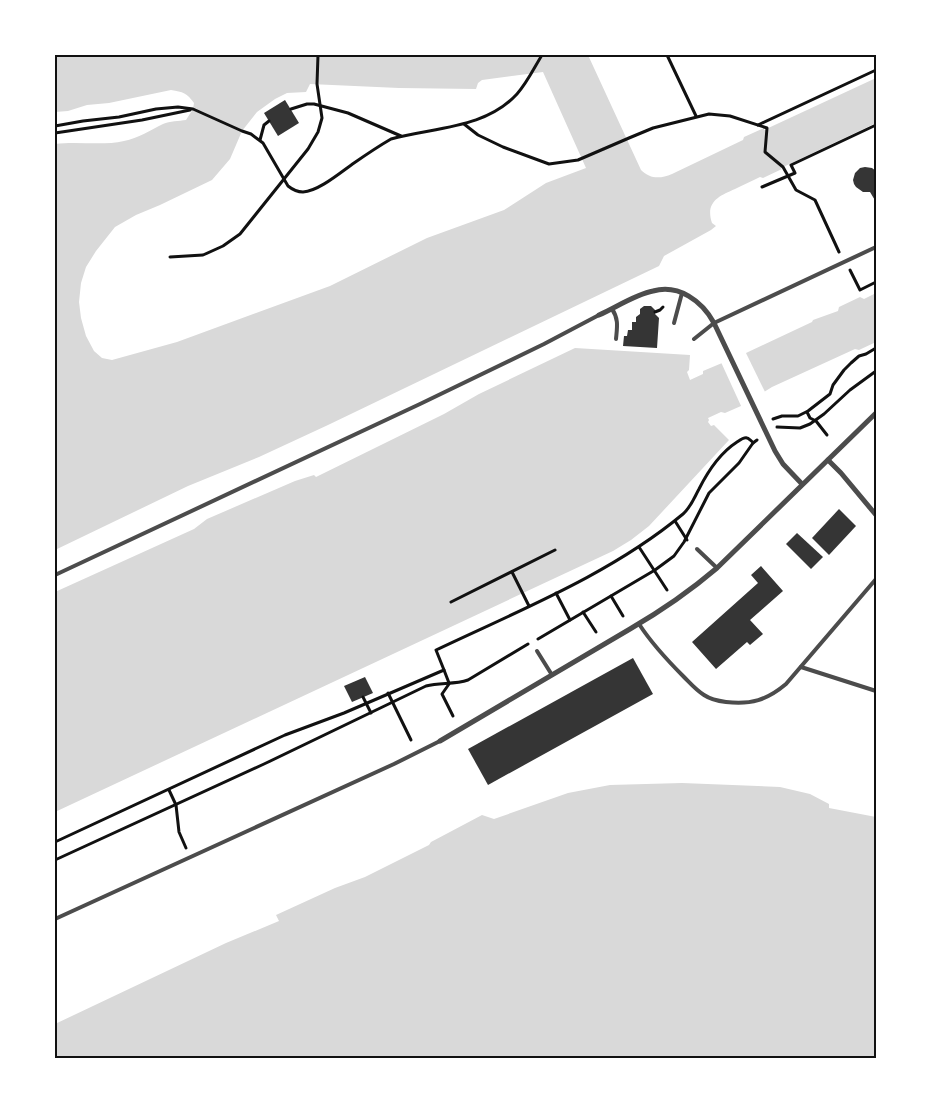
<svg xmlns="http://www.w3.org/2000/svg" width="931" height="1113" font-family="'Noto Sans',sans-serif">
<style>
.water{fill:#d9d9d9;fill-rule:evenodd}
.pier{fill:#fff}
.building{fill:#353535}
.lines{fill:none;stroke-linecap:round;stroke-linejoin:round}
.path{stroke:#111;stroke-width:3}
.service{stroke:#4c4c4c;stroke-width:4}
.minor{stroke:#4c4c4c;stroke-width:5}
.neatline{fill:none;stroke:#111;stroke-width:2}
</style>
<rect width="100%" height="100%" fill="#fff"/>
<g class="water">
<path d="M 55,55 L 588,55 L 641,170 C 650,179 660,179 672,174 L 743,140 L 744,137 L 764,128 L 764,130 L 876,78 L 876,123 L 781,168 L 782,169 L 763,178 L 760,177 C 752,181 743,185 735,189 C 719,196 705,202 712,223 L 716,226 L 711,230 L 664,256 L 659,266 L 328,425 L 259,457 L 188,486 L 55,550 L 55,144 C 78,141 102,146 124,141 C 138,138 151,130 163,124 C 170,121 179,121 186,120 L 193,109 L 194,103 C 187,93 183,92 171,90 L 109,103 L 87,105 L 68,111 L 55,112 ZM 543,72 L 586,168 L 546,183 L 504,210 L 427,238 L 330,286 L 177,342 L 112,360 L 102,358 L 94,351 L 86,336 L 81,318 L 79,302 L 81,283 L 86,267 L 96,251 L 115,227 L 136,215 L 160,205 L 212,180 L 230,159 L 242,131 L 257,112 L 275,99 L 287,93 L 306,92 L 310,84 L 399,88 L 476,89 L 478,83 L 482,80 Z"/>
<path d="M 876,293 L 876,342 L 859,350 L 855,349 L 772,387 L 741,406 L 725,413 L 721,412 L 708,418 L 709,420 L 708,422 L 711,426 L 714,425 L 729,440 L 649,526 L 631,540 L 613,551 L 55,812 L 55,592 L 194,529 L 207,519 L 295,481 L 314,475 L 316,477 L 444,414 L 479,394 L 575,348 L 690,355 L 689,370 L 687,372 L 690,380 L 703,374 L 703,371 L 746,353 L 812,322 L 813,320 L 838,311 L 839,307 L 860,297 L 864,299 Z"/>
<path d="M 682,783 L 780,787 L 810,794 L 829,804 L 829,808 L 876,817 L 876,1058 L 55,1058 L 55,1024 L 226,943 L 279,921 L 276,915 L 335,888 L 365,877 L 429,845 L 431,842 L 482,815 L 494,819 L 568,793 L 610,785 Z"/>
</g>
<path class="pier" d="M 745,351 L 766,394 L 742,408 L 720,360 Z"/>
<g class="building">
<path d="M 285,100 L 299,123 L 278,136 L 264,113 Z"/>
<path d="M 865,167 L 872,168 L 876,171 L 876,202 L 870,192 L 863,192 L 856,187 L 854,184 L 853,180 L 855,173 L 860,168 Z"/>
<path d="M 644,306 L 651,306 L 655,310 L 655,314 L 659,318 L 657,348 L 623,346 L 624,336 L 627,336 L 628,330 L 632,330 L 632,322 L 636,322 L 636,317 L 640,314 L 640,309 Z"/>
<path d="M 839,509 L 856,526 L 829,555 L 812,538 Z"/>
<path d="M 797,533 L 823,557 L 811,569 L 786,544 Z"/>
<path d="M 761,566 L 783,591 L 750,620 L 763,634 L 750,645 L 747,642 L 716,669 L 692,642 L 758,583 L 751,575 Z"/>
<path d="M 633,658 L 653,694 L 488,785 L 468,749 Z"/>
<path d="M 365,677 L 373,693 L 352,702 L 344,686 Z"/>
</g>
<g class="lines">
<g class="path">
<path d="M 667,55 L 696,116"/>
<path d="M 291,109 L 307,104 L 314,104 L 348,113 L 401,136"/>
<path d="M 464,124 L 478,135 L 503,147 L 549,164 L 578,160 L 629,138 L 653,128 L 709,114 L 730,116 L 767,128 L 765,152 L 783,167 L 796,190 L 815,200 L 839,252"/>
<path d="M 758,125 L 876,70"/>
<path d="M 55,126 L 83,121 L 119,117 L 156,109 L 178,107 L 193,109 L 242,131 L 251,134 L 263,143 L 288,186 C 293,190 297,192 303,192 C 319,191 341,172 354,163 C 367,154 379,146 391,139 C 434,127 485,129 517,94 C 527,83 534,68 542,55"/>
<path d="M 55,133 L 142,120 L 190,110"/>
<path d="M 260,140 L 264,125 L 269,121"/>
<path d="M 762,187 L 795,173 L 791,165 L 876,125"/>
<path d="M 170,257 L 203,255 L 223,246 L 240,234 L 308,149 L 318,132 L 322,118 L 317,84 L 318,55"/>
<path d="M 850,270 L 860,290 L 876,282"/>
<path d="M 655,312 L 660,310 L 663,307"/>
<path d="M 807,412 L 810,418 L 816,421 L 827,435"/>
<path d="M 773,419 L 782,416 L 798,416 L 808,411 L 830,394 L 833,385 L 844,370 L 851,363 L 859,356 L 866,354 L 876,348"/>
<path d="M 777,427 L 800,428 L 810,424 L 824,414 L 850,390 L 876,371"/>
<path d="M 675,521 L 687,540"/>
<path d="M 639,547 L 667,590"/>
<path d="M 512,572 L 529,606"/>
<path d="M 556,593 L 570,620"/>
<path d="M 611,596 L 623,616"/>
<path d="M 451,602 L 555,550"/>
<path d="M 583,612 L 596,632"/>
<path d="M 538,639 L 655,570 L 674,556 L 684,542 L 709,493 L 739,463 L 753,443 L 757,440"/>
<path d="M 444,670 L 449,683"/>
<path d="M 449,684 L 442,694 L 453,716"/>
<path d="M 388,693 L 411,740"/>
<path d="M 363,697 L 371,713"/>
<path d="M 169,790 L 176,805 L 179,832 L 186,848"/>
<path d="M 55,842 L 285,735 L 344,713 L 444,670 L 436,650 C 520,610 611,574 683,514 C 691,507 694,498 699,489 C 708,471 720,453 737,442 C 740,440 744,437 747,438 C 748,438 753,442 753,443"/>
<path d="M 55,860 L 264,764 L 426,686 C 440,682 454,685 468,680 L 528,644"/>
</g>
<g class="service">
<path d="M 612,309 C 619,319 617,328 616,339"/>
<path d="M 674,323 L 682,293"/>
<path d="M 694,339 L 714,323 L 876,247"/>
<path d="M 697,549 L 717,568"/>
<path d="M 55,575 L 420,404 L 544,344 L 599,315"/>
<path d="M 639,624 C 652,644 667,660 684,677 C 690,683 696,690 704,695 C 710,699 718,701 726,702 C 751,705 767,700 786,684 L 876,579"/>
<path d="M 537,651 L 552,675"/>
<path d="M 801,667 L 876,691"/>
<path d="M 55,919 L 394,764 L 440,741"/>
</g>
<g class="minor">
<path d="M 599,315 C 615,308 636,294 653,291 C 679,284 702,301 714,323 L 775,451 L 783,464 L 802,484"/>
<path d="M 828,460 L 841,473 L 876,515"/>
<path d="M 440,741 L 630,629 C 661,611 690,591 717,568 L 876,413"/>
</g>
</g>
<rect width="931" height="1113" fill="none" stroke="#ffffff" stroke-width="112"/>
<rect x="56" y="56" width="819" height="1001" class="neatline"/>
</svg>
